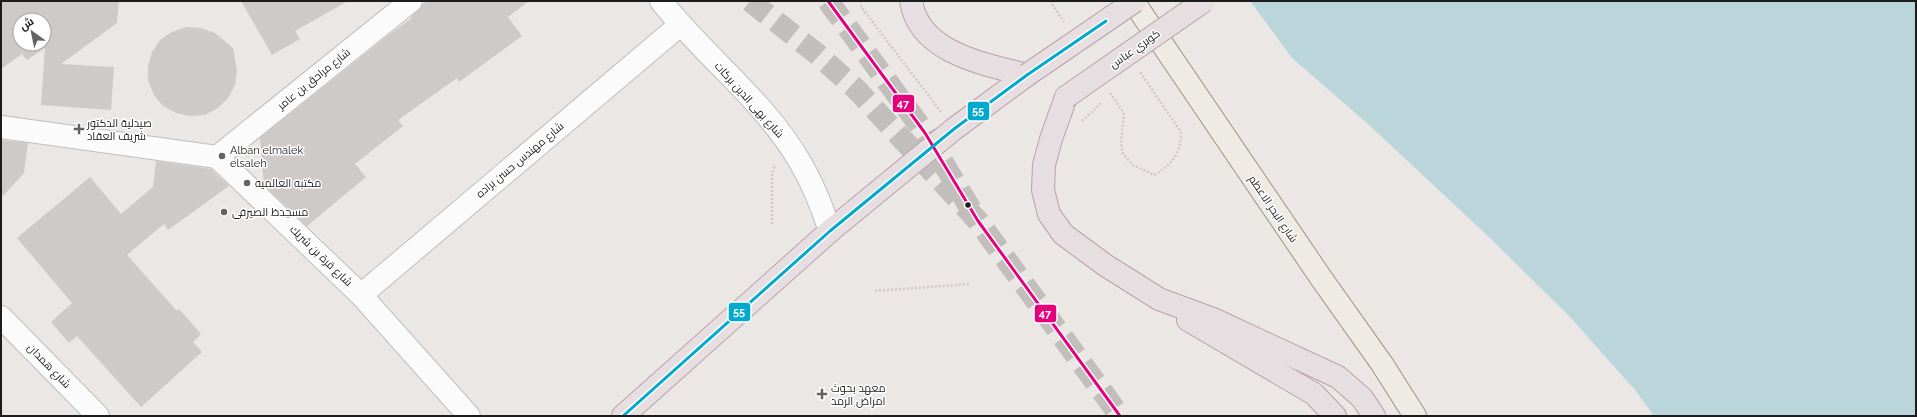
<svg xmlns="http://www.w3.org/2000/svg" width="1917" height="417" font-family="Raleway,Cairo,sans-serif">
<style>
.water{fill:#bbd6da}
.building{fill:#cdcac7;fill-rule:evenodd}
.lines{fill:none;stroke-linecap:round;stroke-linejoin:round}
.major-tunnel{stroke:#c1bebc;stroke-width:22;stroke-dasharray:22 11;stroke-linecap:butt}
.highway-tunnel{stroke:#c1bebc;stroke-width:22;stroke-dasharray:22 11;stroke-linecap:butt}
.minor-casing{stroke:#c0bebd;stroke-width:24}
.major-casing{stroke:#9d9384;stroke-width:24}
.highway-casing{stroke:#bba0a9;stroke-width:24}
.path{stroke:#d3c7c6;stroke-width:2.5;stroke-dasharray:2 2;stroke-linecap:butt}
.minor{stroke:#fcfbfb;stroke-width:22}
.major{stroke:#eeeae4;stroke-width:22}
.highway{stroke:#e7dee1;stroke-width:22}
.highway-bridge-casing{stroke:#bba0a9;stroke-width:24;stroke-linecap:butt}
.highway-bridge{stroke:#e7dee1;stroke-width:22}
.bus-1-casing{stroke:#fff;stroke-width:6}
.bus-2-casing{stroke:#fff;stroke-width:6}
.bus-1{stroke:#e5007d;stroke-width:3}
.bus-2{stroke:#00a9ce;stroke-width:3}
.poi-dot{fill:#646362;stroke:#fff;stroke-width:1.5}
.bus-dot{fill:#1c1c1c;stroke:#fff;stroke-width:1.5}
.labels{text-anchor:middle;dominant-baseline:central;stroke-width:3;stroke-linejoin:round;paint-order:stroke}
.street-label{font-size:11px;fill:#1c1c1c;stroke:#fff}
.poi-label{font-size:11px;fill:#1c1c1c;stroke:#fff;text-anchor:start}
.line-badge{stroke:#fff;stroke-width:1.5}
.badge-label{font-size:11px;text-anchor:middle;font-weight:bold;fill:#fff}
</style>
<rect width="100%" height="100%" fill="#eae7e4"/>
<path class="water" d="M 1250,1 L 1916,1 L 1916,416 L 1654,416 L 1635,390 L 1569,316 L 1490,238 L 1368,124 L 1292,58 Z"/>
<g class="building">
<path d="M 1,1 L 119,1 L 117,23 L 61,64 L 114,67 L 111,110 L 41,105 L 45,48 L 27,60 L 22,54 L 1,69 ZM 20,20 L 44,20 L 44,44 L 20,44 Z"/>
<path d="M 241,1 L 348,1 L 295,31 L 300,39 L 272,55 Z"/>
<path d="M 426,1 L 529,1 L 508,17 L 522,36 L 459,82 L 457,78 L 398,120 L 403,126 L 355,164 L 366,177 L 307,226 L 264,185 L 260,138 L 390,34 L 412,18 L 411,17 Z"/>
<path d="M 186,27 L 201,28 L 215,33 L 233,48 L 237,71 L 235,85 L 228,98 L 218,108 L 205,115 L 190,116 L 176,113 L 163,106 L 154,95 L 148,81 L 148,66 L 152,52 L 160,40 L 172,32 Z"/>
<path d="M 1,140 L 28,143 L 24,173 L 1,198 Z"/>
<path d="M 156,161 L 211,169 L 229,186 L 168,230 L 164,224 L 127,255 L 177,311 L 179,309 L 201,334 L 193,342 L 202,352 L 141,407 L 77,336 L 69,343 L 51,322 L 72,303 L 17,238 L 90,177 L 121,214 L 153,187 Z"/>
</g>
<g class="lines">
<path class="major-tunnel" d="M 750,1 L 816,53 L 856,89 L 978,221 L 1120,416"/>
<path class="highway-tunnel" d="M 828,1 L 925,133 L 978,221"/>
<defs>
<g id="minor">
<path d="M 661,1 C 704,56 764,100 800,162 C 813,184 822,207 830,231"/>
<path d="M 1,127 L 217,157 L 361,295 L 469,416"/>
<path d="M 217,157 L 411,1"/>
<path d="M 361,295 L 680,25"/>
<path d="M 1,317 L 98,416"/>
</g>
<path id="major" d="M 1133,1 L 1321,278 L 1382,364 L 1415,416"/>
<g id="highway">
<path d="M 911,1 C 919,53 984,64 1027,75"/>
<path d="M 1066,97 L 1051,139 L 1044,165 L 1043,190 L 1049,214 L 1063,234 L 1105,265 L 1159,299 L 1213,319 L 1338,377 L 1362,398 L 1374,416"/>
<path d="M 1188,320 L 1314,394 L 1335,416"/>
<path d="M 623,416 L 830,231 L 954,129 L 1027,75"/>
</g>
</defs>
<use href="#minor" class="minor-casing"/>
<use href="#major" class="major-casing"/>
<use href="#highway" class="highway-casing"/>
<g class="path">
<path d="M 860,1 L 862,8 L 941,112"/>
<path d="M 1019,1 L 1032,1"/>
<path d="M 1050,1 L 1064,22"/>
<path d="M 1110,93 L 1124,113 L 1121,143 L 1123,154 L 1133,165 L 1154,175 C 1172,165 1181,153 1181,132 L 1140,72"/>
<path d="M 1082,121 L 1102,102"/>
<path d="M 772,224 L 772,176 L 775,164"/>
<path d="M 875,291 L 969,284"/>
</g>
<use href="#minor" class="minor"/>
<use href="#major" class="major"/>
<use href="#highway" class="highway"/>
<defs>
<g id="highway-bridge">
<path d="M 1027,75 L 1135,1"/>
<path d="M 1066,97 L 1204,1"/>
</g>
</defs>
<use href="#highway-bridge" class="highway-bridge-casing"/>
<use href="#highway-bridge" class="highway-bridge"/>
<defs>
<path id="bus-1" d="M 828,1 L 925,133 L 978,221 L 1120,416"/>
<path id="bus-2" d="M 623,416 L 830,231 L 954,129 L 1027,75 L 1106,21"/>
</defs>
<use href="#bus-1" class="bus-1-casing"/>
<use href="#bus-2" class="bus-2-casing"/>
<use href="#bus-1" class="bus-1"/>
<use href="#bus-2" class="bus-2"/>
</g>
<g class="poi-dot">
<path d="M77 123h4v4h4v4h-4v4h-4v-4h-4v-4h4z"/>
<circle cx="222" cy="156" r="4"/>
<circle cx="247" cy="183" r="4"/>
<circle cx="224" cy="212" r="4"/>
<path d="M820 388h4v4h4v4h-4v4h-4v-4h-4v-4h4z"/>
</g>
<circle class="bus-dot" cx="968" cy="205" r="3.5"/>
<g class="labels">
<g class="street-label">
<text transform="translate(1135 49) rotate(-35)">كوبري عباس</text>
<text transform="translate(314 79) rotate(-39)">شارع مراحق بن عامر</text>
<text transform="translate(749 100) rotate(48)">شارع بهى الدين بركات</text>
<text transform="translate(520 160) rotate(-40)">شارع مهندس حسن براده</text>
<text transform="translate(1273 209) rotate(56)">شارع البحر الاعظم</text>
<text transform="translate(321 256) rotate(44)">شارع قرة بن شريك</text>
<text transform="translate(49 366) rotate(46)">شارع همدان</text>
</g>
<g class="poi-label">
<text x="87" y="123">صيدلية الدكتور<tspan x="87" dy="13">شريف العقاد</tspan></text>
<text x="230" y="150">Alban elmalek<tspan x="230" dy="13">elsaleh</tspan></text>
<text x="255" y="183">مكتبه العالميه</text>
<text x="232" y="212">مسجدظ الصيرفى</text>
<text x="831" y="388">معهد بحوث<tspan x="831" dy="13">امراض الرمد</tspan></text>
</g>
</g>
<g class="line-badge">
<rect x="892" y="94" width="23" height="19" rx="4" fill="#e5007d"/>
<rect x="967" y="101" width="23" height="20" rx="4" fill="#00a9ce"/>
<rect x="728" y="302" width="23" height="20" rx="4" fill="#00a9ce"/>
<rect x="1034" y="304" width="23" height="19" rx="4" fill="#e5007d"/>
</g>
<g class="badge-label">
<text x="903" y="107">47</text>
<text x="978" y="115">55</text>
<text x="739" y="316">55</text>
<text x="1045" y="317">47</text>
</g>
<rect width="1917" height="417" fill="none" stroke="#1c1c1c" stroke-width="4"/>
<g transform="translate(32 32) rotate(327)"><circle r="19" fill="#ffffff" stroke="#a4a4a4"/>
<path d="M0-3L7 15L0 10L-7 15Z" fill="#646362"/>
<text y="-6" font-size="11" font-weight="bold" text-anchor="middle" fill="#1c1c1c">ش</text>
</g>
</svg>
